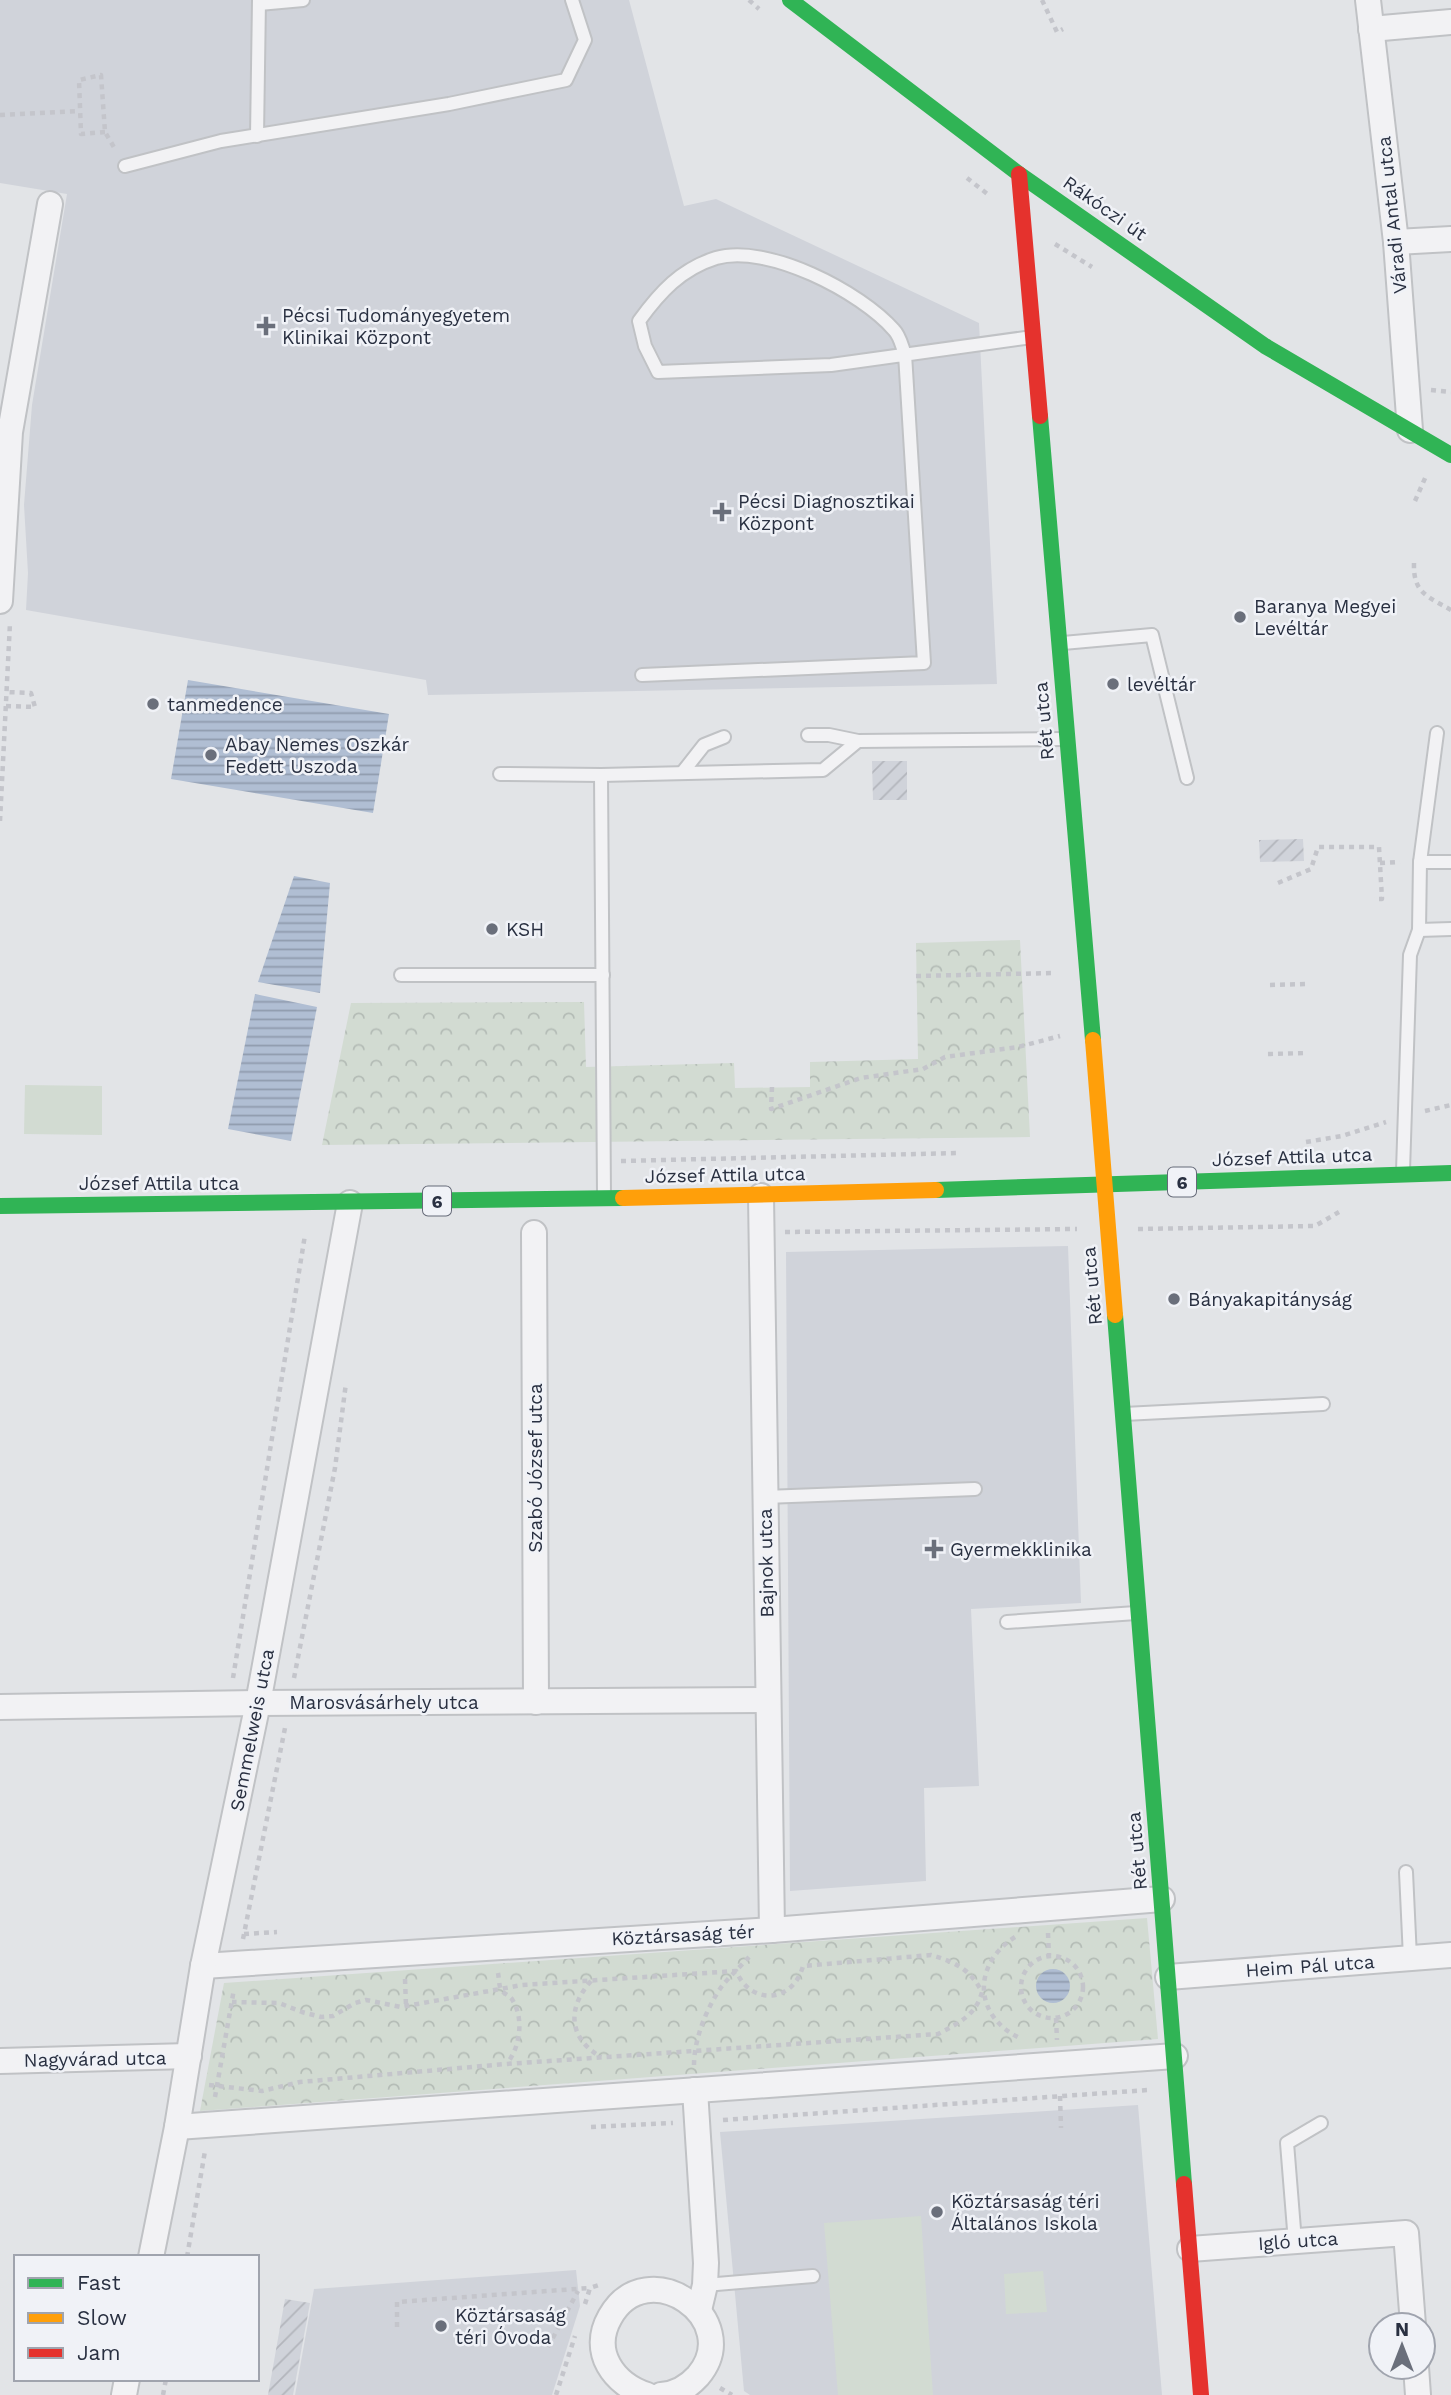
<svg xmlns="http://www.w3.org/2000/svg" width="1451" height="2395" font-family="'Work Sans',sans-serif">
<style>
.built{fill:#d0d3da}
.industrial{fill:url(#industrial-furrows)}
.park{fill:url(#park-crowns)}
.garden{fill:#d2dbd2}
.water{fill:url(#water-rules)}
.lines{fill:none;stroke-linecap:round;stroke-linejoin:round}
.lane-casing{stroke:#c0c2c5;stroke-width:16}
.street-casing{stroke:#c0c2c5;stroke-width:28}
.path{stroke:#c4c5cb;stroke-width:4.5;stroke-dasharray:5 5;stroke-linecap:butt}
.lane{stroke:#f2f2f4;stroke-width:12}
.street{stroke:#f2f2f4;stroke-width:24}
.fast{stroke:#30b455;stroke-width:16}
.slow{stroke:#ff9f0a;stroke-width:16}
.jam{stroke:#e5322d;stroke-width:16}
.poi-dot{fill:#6a6f7b;stroke:#f0f2f7;stroke-width:2.5}
.labels{text-anchor:middle;dominant-baseline:central;stroke-width:5;stroke-linejoin:round;paint-order:stroke}
.shield{fill:#f0f2f7;stroke:#656a78;stroke-width:2}
.shield-label{font-size:18px;font-weight:bold;fill:#293041}
.street-label{font-size:19px;fill:#293041;stroke:#f0f2f7}
.poi-label{font-size:19px;fill:#293041;stroke:#f0f2f7;text-anchor:start}
</style>
<defs>
<pattern id="industrial-furrows" width="10" height="10" patternUnits="userSpaceOnUse" patternTransform="scale(1.75)"><rect width="10" height="10" fill="#d0d3da"/><path d="M-1 1l2-2M0 10L10 0M9 11l2-2" fill="none" stroke="#b3b5bc"/></pattern>
<pattern id="park-crowns" width="20" height="18" patternUnits="userSpaceOnUse" patternTransform="scale(1.75)"><rect width="20" height="18" fill="#d2dbd2"/><path d="M2 6a3 3 0 1 1 6 0M12 15a3 3 0 1 1 6 0" fill="none" stroke="#b4bcb6"/></pattern>
<pattern id="water-rules" width="6" height="5" patternUnits="userSpaceOnUse" patternTransform="scale(1.75)"><rect width="6" height="5" fill="#b0bed3"/><path d="M0 2.5h6" fill="none" stroke="#8f9bad"/></pattern>
</defs>
<rect width="100%" height="100%" fill="#e2e4e7"/>
<g class="built">
<path d="M 0,0 L 629,0 L 684,206 L 716,199 L 979,323 L 997,684 L 428,695 L 426,680 L 26,610 L 28,573 L 24,505 L 32,405 L 67,194 L 0,183 Z"/>
<path d="M 1068,1246 L 1081,1603 L 971,1609 L 979,1786 L 924,1788 L 926,1881 L 790,1891 L 786,1252 Z"/>
<path d="M 1138,2105 L 1162,2395 L 750,2395 L 744,2391 L 720,2132 Z"/>
<path d="M 576,2270 L 580,2306 L 552,2395 L 295,2395 L 314,2289 Z"/>
</g>
<g class="industrial">
<path d="M 872,761 L 907,761 L 907,800 L 873,800 Z"/>
<path d="M 1303,839 L 1304,861 L 1260,862 L 1259,840 Z"/>
<path d="M 285,2299 L 310,2303 L 293,2395 L 268,2395 Z"/>
</g>
<g class="park">
<path d="M 1020,940 L 1030,1137 L 322,1145 L 351,1003 L 584,1002 L 586,1067 L 734,1063 L 735,1088 L 810,1087 L 810,1062 L 918,1059 L 916,943 Z"/>
<path d="M 1147,1918 L 1158,2039 L 200,2111 L 224,1983 Z"/>
</g>
<g class="garden">
<path d="M 25,1085 L 102,1086 L 102,1135 L 24,1134 Z"/>
<path d="M 921,2216 L 933,2395 L 838,2395 L 824,2223 Z"/>
<path d="M 1043,2271 L 1047,2312 L 1006,2314 L 1004,2274 Z"/>
</g>
<g class="water">
<path d="M 188,680 L 389,714 L 373,813 L 171,779 Z"/>
<path d="M 294,876 L 330,883 L 320,993 L 258,982 Z"/>
<path d="M 255,994 L 317,1007 L 291,1141 L 228,1129 Z"/>
<circle cx="1053" cy="1986" r="17"/>
</g>
<g class="lines">
<defs>
<g id="lane">
<path d="M 259,4 L 303,0"/>
<path d="M 257,136 L 259,0"/>
<path d="M 125,166 L 221,141 L 449,104 L 566,80 L 585,40 L 572,0"/>
<path d="M 1063,643 L 1152,635 L 1187,778"/>
<path d="M 642,675 L 924,663 L 905,354 C 902,347 900,336 894,330 C 861,292 767,243 716,258 C 681,269 660,292 639,321 L 645,346 L 658,372 L 831,365 L 1032,337"/>
<path d="M 808,735 L 829,735 L 858,741"/>
<path d="M 682,773 L 704,745 L 724,737"/>
<path d="M 500,774 L 601,775 L 823,770 L 858,741 L 1066,739"/>
<path d="M 601,775 L 604,1195"/>
<path d="M 1420,862 L 1451,862"/>
<path d="M 1419,930 L 1451,929"/>
<path d="M 401,975 L 603,975"/>
<path d="M 1403,1171 L 1410,955 L 1419,930 L 1420,862 L 1437,733"/>
<path d="M 1124,1414 L 1323,1404"/>
<path d="M 765,1497 L 975,1489"/>
<path d="M 1007,1622 L 1136,1613"/>
<path d="M 1406,1872 L 1410,1958"/>
<path d="M 1295,2242 L 1287,2143 L 1321,2123"/>
<path d="M 705,2285 L 813,2276"/>
</g>
<g id="street">
<path d="M 1368,0 L 1396,242 L 1410,430"/>
<path d="M 1371,29 L 1451,22"/>
<path d="M 1396,242 L 1451,239"/>
<path d="M 0,601 L 10,432 L 50,204"/>
<path d="M 761,1196 L 772,1930"/>
<path d="M 534,1233 L 536,1702"/>
<path d="M 0,1707 L 258,1703 L 768,1700"/>
<path d="M 203,1966 L 772,1930 L 1162,1899"/>
<path d="M 1168,1977 L 1451,1955"/>
<path d="M 0,2061 L 189,2056"/>
<path d="M 695,2090 L 706,2263 L 705,2285 L 699,2310"/>
<path d="M 177,2127 L 1175,2056"/>
<path d="M 1190,2249 L 1406,2233 L 1413,2325"/>
<path d="M 151,2257 L 177,2127 L 203,1966 L 258,1703 L 350,1203"/>
<path d="M 1416,2367 L 1418,2395"/>
<path d="M 124,2395 L 127,2379"/>
<path d="M 647,2395 C 614,2384 590,2352 610,2317 C 647,2251 746,2319 698,2376 C 688,2387 677,2394 661,2395"/>
</g>
</defs>
<use href="#lane" class="lane-casing"/>
<use href="#street" class="street-casing"/>
<g class="path">
<path d="M 749,0 L 759,9"/>
<path d="M 1042,0 L 1057,32 L 1063,29"/>
<path d="M 0,115 L 79,111"/>
<path d="M 105,132 L 81,134 L 79,80 L 101,75 L 105,132 L 115,149"/>
<path d="M 967,178 L 990,196"/>
<path d="M 1055,244 L 1092,267"/>
<path d="M 1431,390 L 1451,392"/>
<path d="M 1415,501 L 1426,476"/>
<path d="M 1414,563 C 1413,593 1427,596 1451,610"/>
<path d="M 6,706 L 35,707 L 31,693 L 6,692"/>
<path d="M 0,821 L 10,623"/>
<path d="M 1380,863 L 1400,862"/>
<path d="M 1278,883 L 1311,869 L 1318,847 L 1379,847 L 1382,899 L 1374,899"/>
<path d="M 916,976 L 1055,973"/>
<path d="M 1270,985 L 1307,984"/>
<path d="M 1268,1054 L 1308,1053"/>
<path d="M 772,1087 L 771,1109 L 861,1078 L 923,1069 L 945,1057 L 1018,1047 L 1060,1036"/>
<path d="M 1425,1111 L 1451,1105"/>
<path d="M 1306,1142 L 1342,1136 L 1386,1122"/>
<path d="M 621,1161 L 959,1153"/>
<path d="M 1138,1229 L 1315,1226 L 1339,1212"/>
<path d="M 785,1232 L 1077,1229"/>
<path d="M 233,1678 L 305,1235"/>
<path d="M 294,1678 L 335,1468 L 346,1383"/>
<path d="M 1048,1933 L 1049,1955"/>
<path d="M 244,1934 L 277,1932"/>
<path d="M 1015,1937 C 971,1965 974,2018 1022,2039"/>
<path d="M 243,1939 L 285,1728"/>
<circle cx="1052" cy="1987" r="31"/>
<path d="M 498,1973 C 499,1978 499,1986 501,1990 C 504,1994 511,1996 513,2001 C 524,2019 520,2048 507,2063"/>
<path d="M 405,1979 L 406,2006"/>
<path d="M 591,1981 C 567,2008 568,2038 601,2057"/>
<path d="M 1056,2018 L 1057,2040"/>
<path d="M 694,2065 C 694,2039 707,2007 722,1986 C 730,1976 740,1967 749,1957"/>
<path d="M 209,2085 L 262,2091 L 300,2082 L 506,2064 L 938,2034 C 959,2023 976,2015 982,1992 C 970,1969 955,1962 931,1955 L 803,1966 C 793,2003 751,2006 736,1971 L 522,1985 L 401,2007 L 366,2000 L 355,2003 L 333,2016 L 321,2017 L 302,2012 L 279,2003 L 232,2002"/>
<path d="M 1060,2096 L 1061,2128"/>
<path d="M 215,2097 L 234,1989"/>
<path d="M 723,2120 L 1148,2090"/>
<path d="M 591,2127 L 673,2123"/>
<path d="M 187,2257 L 205,2151"/>
<path d="M 585,2304 L 590,2288 L 602,2284"/>
<path d="M 397,2327 L 397,2302 L 589,2288"/>
<path d="M 548,2347 L 578,2291"/>
<path d="M 720,2388 L 732,2395"/>
<path d="M 163,2395 L 166,2379"/>
<path d="M 556,2395 L 575,2336"/>
</g>
<use href="#lane" class="lane"/>
<use href="#street" class="street"/>
<g class="fast">
<path d="M 790,0 L 1019,174 L 1265,346 L 1451,455"/>
<path d="M 1040,416 L 1093,1040"/>
<path d="M 936,1190 L 1451,1173"/>
<path d="M 0,1206 L 623,1198"/>
<path d="M 1115,1315 L 1184,2184"/>
</g>
<g class="slow">
<path d="M 1093,1040 L 1115,1315"/>
<path d="M 623,1198 L 936,1190"/>
</g>
<g class="jam">
<path d="M 1019,174 L 1040,416"/>
<path d="M 1184,2184 L 1201,2395"/>
</g>
</g>
<g class="poi-dot">
<path d="M262.5 315.5h7v7h7v7h-7v7h-7v-7h-7v-7h7z"/>
<path d="M718.5 501.5h7v7h7v7h-7v7h-7v-7h-7v-7h7z"/>
<circle cx="1240" cy="617" r="7"/>
<circle cx="1113" cy="684" r="7"/>
<circle cx="153" cy="704" r="7"/>
<circle cx="211" cy="755" r="7"/>
<circle cx="492" cy="929" r="7"/>
<circle cx="1174" cy="1299" r="7"/>
<path d="M930.5 1538.5h7v7h7v7h-7v7h-7v-7h-7v-7h7z"/>
<circle cx="937" cy="2212" r="7"/>
<circle cx="441" cy="2326" r="7"/>
</g>
<g class="labels">
<g class="shield">
<rect x="1168" y="1167.5" width="28" height="29" rx="5"/>
<rect x="423" y="1186.5" width="28" height="29" rx="5"/>
</g>
<g class="shield-label">
<text x="1182" y="1182">6</text>
<text x="437" y="1201">6</text>
</g>
<g class="street-label">
<text transform="translate(1105 208) rotate(35)">Rákóczi út</text>
<text transform="translate(1392 215) rotate(-96)">Váradi Antal utca</text>
<text transform="translate(1044 721) rotate(-95)">Rét utca</text>
<text transform="translate(1292 1157) rotate(-2)">József Attila utca</text>
<text transform="translate(725 1175) rotate(-1)">József Attila utca</text>
<text x="159" y="1183">József Attila utca</text>
<text transform="translate(1092 1286) rotate(-95)">Rét utca</text>
<text transform="translate(535 1468) rotate(-90)">Szabó József utca</text>
<text transform="translate(766 1563) rotate(-91)">Bajnok utca</text>
<text x="384" y="1702">Marosvásárhely utca</text>
<text transform="translate(252 1730) rotate(-79)">Semmelweis utca</text>
<text transform="translate(1137 1851) rotate(-95)">Rét utca</text>
<text transform="translate(683 1935) rotate(-3)">Köztársaság tér</text>
<text transform="translate(1310 1966) rotate(-4)">Heim Pál utca</text>
<text transform="translate(95 2059) rotate(-1)">Nagyvárad utca</text>
<text transform="translate(1298 2241) rotate(-4)">Igló utca</text>
</g>
<g class="poi-label">
<text x="282" y="315">Pécsi Tudományegyetem<tspan x="282" dy="22">Klinikai Központ</tspan></text>
<text x="738" y="501">Pécsi Diagnosztikai<tspan x="738" dy="22">Központ</tspan></text>
<text x="1254" y="606">Baranya Megyei<tspan x="1254" dy="22">Levéltár</tspan></text>
<text x="1127" y="684">levéltár</text>
<text x="167" y="704">tanmedence</text>
<text x="225" y="744">Abay Nemes Oszkár<tspan x="225" dy="22">Fedett Uszoda</tspan></text>
<text x="506" y="929">KSH</text>
<text x="1188" y="1299">Bányakapitányság</text>
<text x="950" y="1549">Gyermekklinika</text>
<text x="951" y="2201">Köztársaság téri<tspan x="951" dy="22">Általános Iskola</tspan></text>
<text x="455" y="2315">Köztársaság<tspan x="455" dy="22">téri Óvoda</tspan></text>
</g>
</g>
<rect x="14" y="2255" width="245" height="126" fill="#f0f2f7" stroke="#a0a4ae" stroke-width="2"/>
<rect x="28" y="2278" width="35" height="10" fill="#30b455" stroke="#a0a4ae" stroke-width="2"/>
<text x="77" y="2290" font-size="21" fill="#293041">Fast</text>
<rect x="28" y="2313" width="35" height="10" fill="#ff9f0a" stroke="#a0a4ae" stroke-width="2"/>
<text x="77" y="2325" font-size="21" fill="#293041">Slow</text>
<rect x="28" y="2348" width="35" height="10" fill="#e5322d" stroke="#a0a4ae" stroke-width="2"/>
<text x="77" y="2360" font-size="21" fill="#293041">Jam</text>
<g transform="translate(1402 2346)"><circle r="33" fill="#f0f2f7" stroke="#a0a4ae" stroke-width="2"/>
<path d="M0-5L12 26L0 18L-12 26Z" fill="#6a6f7b"/>
<text y="-10" font-size="19" font-weight="bold" text-anchor="middle" fill="#293041">N</text>
</g>
</svg>
